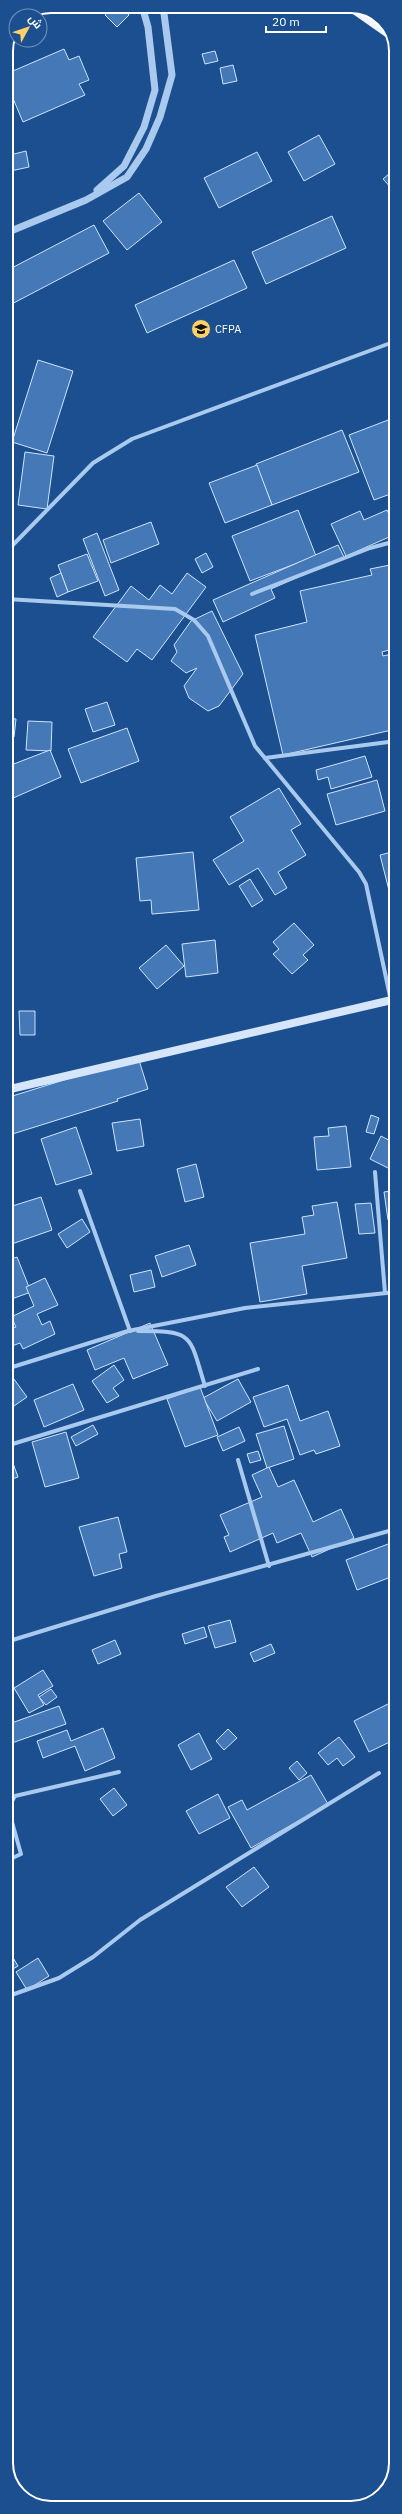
<svg xmlns="http://www.w3.org/2000/svg" width="402" height="2514" font-family="'IBM Plex Sans',Cairo,sans-serif">
<style>
.building{fill:#4478b7;stroke:#cfe3fa}
.lines{fill:none;stroke-linecap:round;stroke-linejoin:round}
.minor{stroke:#a9c9ee;stroke-width:4}
.tertiary{stroke:#a9c9ee;stroke-width:7}
.secondary{stroke:#d6e6fa;stroke-width:8}
.primary{stroke:#f0f6ff;stroke-width:10}
.labels{text-anchor:middle;dominant-baseline:central;stroke-width:3;stroke-linejoin:round;paint-order:stroke}
.poi-label{font-size:11px;fill:#fff;stroke:#1b4f8f;text-anchor:start}
.rim{fill:none;stroke:#fff;stroke-width:2}
</style>
<rect width="100%" height="100%" fill="#1b4f8f"/>
<g class="building">
<path d="M 73,6 L 86,6 L 84,11 Z"/>
<path d="M 115,6 L 120,6 L 129,15 L 117,27 L 105,15 Z"/>
<path d="M 64,49 L 69,60 L 79,56 L 89,80 L 79,84 L 85,95 L 23,122 L 6,82 L 6,74 Z"/>
<path d="M 215,51 L 218,61 L 205,64 L 202,54 Z"/>
<path d="M 233,65 L 237,81 L 223,84 L 220,68 Z"/>
<path d="M 319,135 L 335,164 L 304,181 L 288,152 Z"/>
<path d="M 26,151 L 29,167 L 6,172 L 6,156 Z"/>
<path d="M 257,152 L 272,181 L 219,208 L 204,178 Z"/>
<path d="M 396,168 L 396,190 L 394,191 L 383,179 Z"/>
<path d="M 139,193 L 162,222 L 127,250 L 103,221 Z"/>
<path d="M 332,216 L 346,248 L 266,284 L 252,252 Z"/>
<path d="M 94,225 L 109,253 L 6,307 L 6,271 Z"/>
<path d="M 234,260 L 247,288 L 147,333 L 135,305 Z"/>
<path d="M 38,360 L 73,371 L 47,453 L 12,442 Z"/>
<path d="M 396,401 L 396,417 L 395,417 L 390,403 Z"/>
<path d="M 396,417 L 396,492 L 374,500 L 349,435 Z"/>
<path d="M 342,430 L 359,472 L 272,505 L 256,464 Z"/>
<path d="M 25,452 L 54,456 L 47,509 L 18,505 Z"/>
<path d="M 257,465 L 272,505 L 225,523 L 209,483 Z"/>
<path d="M 298,510 L 316,556 L 250,581 L 232,536 Z"/>
<path d="M 387,510 L 390,516 L 396,513 L 396,534 L 346,556 L 331,524 L 360,511 L 364,520 Z"/>
<path d="M 151,522 L 159,544 L 111,563 L 103,540 Z"/>
<path d="M 97,533 L 119,590 L 105,596 L 83,539 Z"/>
<path d="M 338,545 L 344,557 L 271,589 L 275,598 L 223,622 L 213,600 Z"/>
<path d="M 206,553 L 213,567 L 202,573 L 195,559 Z"/>
<path d="M 87,554 L 98,581 L 68,592 L 58,565 Z"/>
<path d="M 395,564 L 396,648 L 382,652 L 383,656 L 396,653 L 396,729 L 283,755 L 255,635 L 307,622 L 300,591 L 372,575 L 370,569 Z"/>
<path d="M 61,573 L 68,592 L 57,597 L 50,578 Z"/>
<path d="M 187,573 L 206,587 L 152,660 L 137,649 L 127,662 L 93,637 L 131,586 L 149,600 L 160,585 L 172,594 Z"/>
<path d="M 212,611 L 243,674 L 219,706 L 208,711 L 189,698 L 184,686 L 197,668 L 186,673 L 171,661 L 177,652 L 174,645 L 191,621 Z"/>
<path d="M 107,702 L 115,725 L 93,732 L 85,709 Z"/>
<path d="M 6,718 L 16,719 L 14,737 L 6,737 Z"/>
<path d="M 28,721 L 52,722 L 51,751 L 26,750 Z"/>
<path d="M 127,728 L 139,761 L 81,783 L 68,749 Z"/>
<path d="M 50,750 L 61,777 L 11,799 L 6,786 L 6,767 Z"/>
<path d="M 365,756 L 372,777 L 331,789 L 328,777 L 318,780 L 316,770 Z"/>
<path d="M 396,761 L 396,784 L 389,763 Z"/>
<path d="M 377,780 L 385,811 L 336,825 L 327,794 Z"/>
<path d="M 279,788 L 301,824 L 291,830 L 306,855 L 278,872 L 287,888 L 275,895 L 258,868 L 229,885 L 213,860 L 244,841 L 230,817 Z"/>
<path d="M 396,851 L 396,929 L 391,911 L 394,910 L 380,855 Z"/>
<path d="M 193,852 L 199,910 L 152,914 L 151,900 L 140,901 L 136,858 Z"/>
<path d="M 250,879 L 263,900 L 252,907 L 239,886 Z"/>
<path d="M 294,923 L 314,945 L 303,955 L 308,960 L 292,974 L 273,954 L 279,949 L 273,942 Z"/>
<path d="M 215,940 L 218,973 L 186,977 L 182,944 Z"/>
<path d="M 166,945 L 184,966 L 157,989 L 139,968 Z"/>
<path d="M 19,1011 L 35,1011 L 35,1035 L 20,1035 Z"/>
<path d="M 138,1057 L 148,1089 L 117,1099 L 118,1101 L 6,1136 L 6,1098 Z"/>
<path d="M 371,1115 L 379,1118 L 374,1134 L 366,1132 Z"/>
<path d="M 140,1119 L 144,1146 L 117,1151 L 112,1123 Z"/>
<path d="M 346,1126 L 351,1167 L 317,1170 L 314,1137 L 329,1136 L 328,1128 Z"/>
<path d="M 76,1127 L 92,1174 L 56,1185 L 41,1139 Z"/>
<path d="M 381,1136 L 396,1144 L 396,1162 L 392,1170 L 370,1159 Z"/>
<path d="M 196,1164 L 204,1197 L 185,1202 L 177,1169 Z"/>
<path d="M 396,1190 L 396,1219 L 388,1220 L 384,1192 Z"/>
<path d="M 41,1197 L 52,1230 L 6,1246 L 6,1208 Z"/>
<path d="M 337,1202 L 347,1258 L 302,1266 L 307,1294 L 260,1302 L 250,1243 L 305,1234 L 302,1217 L 314,1215 L 312,1206 Z"/>
<path d="M 371,1203 L 375,1233 L 359,1234 L 355,1204 Z"/>
<path d="M 82,1219 L 90,1232 L 67,1248 L 58,1234 Z"/>
<path d="M 189,1245 L 196,1265 L 162,1277 L 155,1256 Z"/>
<path d="M 17,1257 L 31,1292 L 6,1301 L 6,1261 Z"/>
<path d="M 151,1270 L 155,1287 L 134,1292 L 130,1275 Z"/>
<path d="M 45,1278 L 58,1305 L 37,1314 L 42,1325 L 50,1321 L 55,1334 L 23,1349 L 20,1343 L 12,1346 L 6,1335 L 6,1331 L 16,1327 L 11,1317 L 34,1306 L 26,1287 Z"/>
<path d="M 10,1317 L 13,1327 L 6,1329 L 6,1318 Z"/>
<path d="M 150,1323 L 168,1365 L 133,1379 L 124,1358 L 95,1370 L 87,1350 Z"/>
<path d="M 114,1365 L 124,1380 L 113,1388 L 119,1396 L 107,1403 L 92,1381 Z"/>
<path d="M 11,1375 L 27,1397 L 14,1406 L 6,1395 L 6,1378 Z"/>
<path d="M 238,1379 L 251,1402 L 217,1421 L 203,1398 Z"/>
<path d="M 73,1384 L 84,1410 L 44,1427 L 34,1400 Z"/>
<path d="M 288,1385 L 300,1421 L 328,1411 L 340,1446 L 316,1454 L 314,1450 L 300,1455 L 287,1419 L 264,1427 L 253,1397 Z"/>
<path d="M 200,1387 L 218,1435 L 185,1447 L 167,1399 Z"/>
<path d="M 6,1408 L 11,1418 L 6,1419 Z"/>
<path d="M 93,1425 L 98,1434 L 76,1446 L 71,1437 Z"/>
<path d="M 284,1426 L 294,1459 L 267,1468 L 256,1434 Z"/>
<path d="M 239,1427 L 245,1441 L 223,1451 L 217,1437 Z"/>
<path d="M 66,1432 L 79,1478 L 45,1487 L 32,1442 Z"/>
<path d="M 258,1451 L 261,1460 L 250,1463 L 247,1454 Z"/>
<path d="M 10,1455 L 18,1477 L 6,1481 L 6,1456 Z"/>
<path d="M 269,1467 L 278,1487 L 294,1480 L 313,1522 L 341,1509 L 354,1538 L 312,1557 L 301,1533 L 277,1543 L 273,1533 L 230,1552 L 224,1537 L 229,1535 L 220,1515 L 262,1497 L 252,1475 Z"/>
<path d="M 118,1517 L 127,1552 L 119,1554 L 122,1568 L 94,1576 L 79,1527 Z"/>
<path d="M 396,1541 L 396,1575 L 357,1590 L 346,1560 Z"/>
<path d="M 230,1620 L 236,1642 L 215,1648 L 208,1626 Z"/>
<path d="M 204,1627 L 207,1637 L 185,1644 L 182,1634 Z"/>
<path d="M 115,1640 L 121,1654 L 98,1664 L 92,1650 Z"/>
<path d="M 271,1644 L 275,1653 L 254,1662 L 250,1653 Z"/>
<path d="M 43,1670 L 53,1686 L 38,1695 L 44,1705 L 29,1713 L 14,1688 Z"/>
<path d="M 51,1689 L 57,1697 L 46,1705 L 39,1697 Z"/>
<path d="M 392,1702 L 396,1710 L 396,1739 L 369,1752 L 354,1721 Z"/>
<path d="M 59,1706 L 66,1724 L 9,1744 L 6,1725 Z"/>
<path d="M 103,1728 L 115,1758 L 85,1771 L 75,1746 L 43,1758 L 37,1741 L 67,1730 L 71,1741 Z"/>
<path d="M 228,1729 L 237,1738 L 224,1750 L 216,1741 Z"/>
<path d="M 199,1733 L 212,1759 L 191,1770 L 178,1745 Z"/>
<path d="M 339,1737 L 355,1757 L 343,1766 L 337,1758 L 328,1765 L 318,1753 Z"/>
<path d="M 297,1761 L 307,1773 L 299,1780 L 289,1768 Z"/>
<path d="M 311,1775 L 328,1804 L 251,1848 L 228,1807 L 242,1800 L 247,1810 Z"/>
<path d="M 114,1788 L 127,1805 L 113,1816 L 100,1799 Z"/>
<path d="M 218,1794 L 230,1818 L 199,1834 L 186,1811 Z"/>
<path d="M 254,1867 L 269,1887 L 242,1907 L 226,1887 Z"/>
<path d="M 6,1946 L 18,1966 L 6,1973 Z"/>
<path d="M 38,1958 L 49,1976 L 27,1990 L 16,1972 Z"/>
</g>
<g class="lines">
<g class="minor">
<path d="M 6,552 L 93,463 L 132,439 L 396,341"/>
<path d="M 252,594 L 370,548 L 396,541"/>
<path d="M 6,599 L 175,609 L 194,620 L 208,636 L 255,746 L 359,872 L 366,884 L 391,1001"/>
<path d="M 265,758 L 396,741"/>
<path d="M 375,1172 L 385,1293"/>
<path d="M 80,1191 L 130,1331"/>
<path d="M 6,1317 L 10,1316"/>
<path d="M 138,1331 C 195,1331 189,1335 205,1386"/>
<path d="M 6,1369 L 128,1331 L 245,1308 L 396,1292"/>
<path d="M 6,1446 L 258,1369"/>
<path d="M 238,1460 L 269,1566"/>
<path d="M 6,1642 L 156,1596 L 396,1529"/>
<path d="M 6,1861 L 21,1854 L 8,1808 L 15,1796 L 119,1772"/>
<path d="M 6,1997 L 59,1978 L 93,1957 L 140,1920 L 379,1773"/>
</g>
<g class="tertiary">
<path d="M 97,190 L 124,166 L 144,127 L 155,90 L 148,27 L 142,6"/>
<path d="M 6,233 L 86,200 L 127,177 L 146,149 L 160,117 L 172,75 L 163,6"/>
</g>
<path class="secondary" d="M 6,1090 L 396,999"/>
<path class="primary" d="M 350,6 L 390,34"/>
</g>
<defs>
<symbol id="university-disc" viewBox="-11 -11 22 22"><circle r="9.5" fill="#ffd166" stroke="#1b4f8f"/><path d="M0-5L7-2L0 1L-7-2ZM-4 1L0 2.5L4 1V4Q0 6-4 4Z" fill="#111"/></symbol>
</defs>
<g fill-rule="evenodd">
<use href="#university-disc" x="190" y="318" width="22" height="22"/>
</g>
<g class="labels">
<g class="poi-label">
<text x="215" y="329">CFPA</text>
</g>
</g>
<path d="M0 0H402V2514H0ZM51 13H351A38 38 0 0 1 389 51V2463A38 38 0 0 1 351 2501H51A38 38 0 0 1 13 2463V51A38 38 0 0 1 51 13Z" fill="#1b4f8f" fill-rule="evenodd"/>
<path class="rim" d="M51 13H351A38 38 0 0 1 389 51V2463A38 38 0 0 1 351 2501H51A38 38 0 0 1 13 2463V51A38 38 0 0 1 51 13Z"/>
<g transform="translate(28 28) rotate(50)"><circle r="19" fill="#1b4f8f" stroke="#7695bc"/>
<path d="M0-3L7 15L0 10L-7 15Z" fill="#ffd166"/>
<text y="-6" font-size="11" font-weight="bold" text-anchor="middle" fill="#ffffff">ش</text>
</g>
<path d="M266 26v6h60v-6" fill="none" stroke="#ffffff" stroke-width="2"/>
<text x="272" y="26" font-size="12" fill="#ffffff" stroke="#1b4f8f" stroke-width="3" paint-order="stroke">20 m</text>
</svg>
